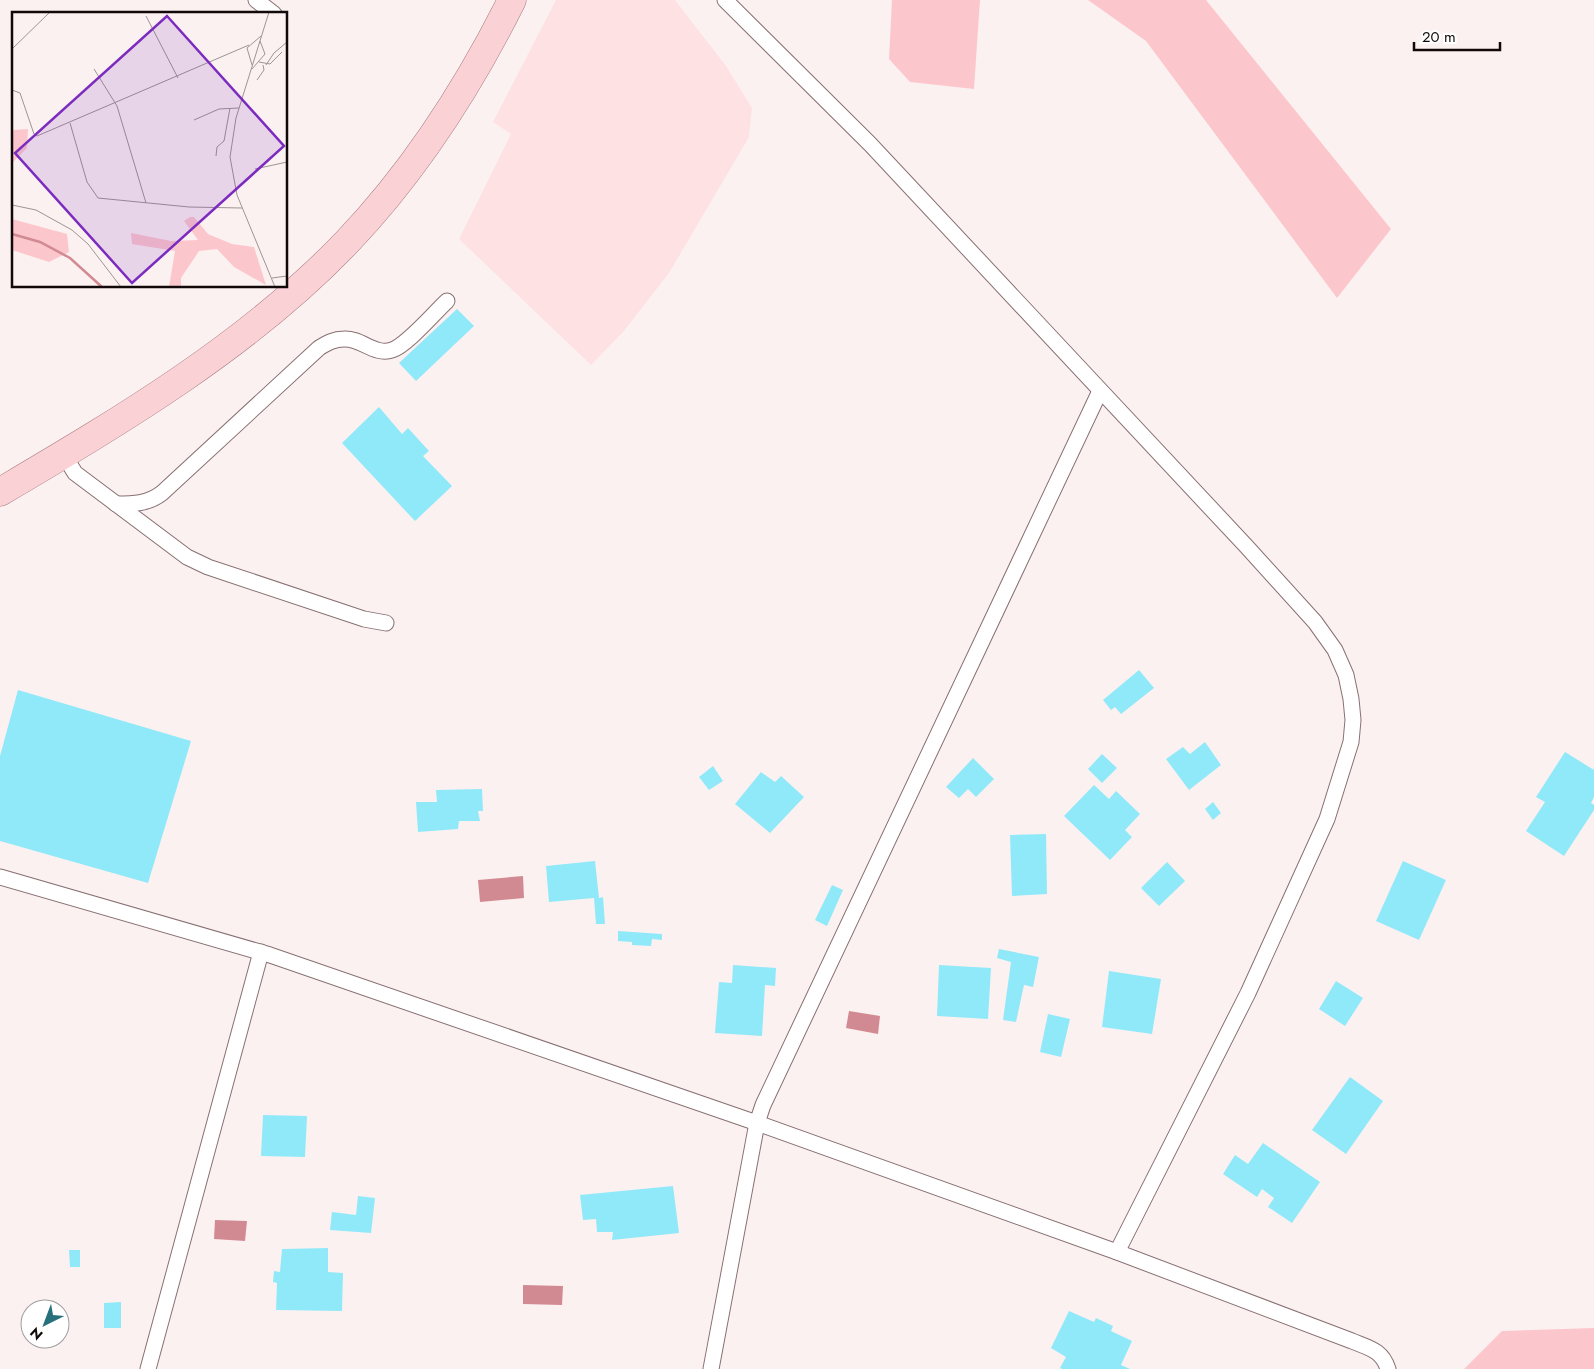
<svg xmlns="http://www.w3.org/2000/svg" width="1594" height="1369" font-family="Jost,sans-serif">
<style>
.built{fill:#fee1e3}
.green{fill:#fcc7cc}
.water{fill:#d28a92}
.building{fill:#90e9f9}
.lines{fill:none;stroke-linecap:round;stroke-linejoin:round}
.service-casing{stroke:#887072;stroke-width:17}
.primary-casing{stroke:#a6777b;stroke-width:29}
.service{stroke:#fff;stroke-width:15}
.primary{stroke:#fad1d5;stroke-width:28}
.inset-river{fill:none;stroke:#d28a92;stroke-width:2.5}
.inset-road{fill:none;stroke:#9e9494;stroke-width:1}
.view{fill:#7b2cbf;fill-opacity:0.15;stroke:#7b2cbf;stroke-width:2.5}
.inset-edge{fill:none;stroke:#110909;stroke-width:2.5}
</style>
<rect width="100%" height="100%" fill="#fcf1f1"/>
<path class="built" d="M 556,0 L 675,0 L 726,66 L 752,108 L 749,137 L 669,273 L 624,331 L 591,365 L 459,239 L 511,134 L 493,122 Z"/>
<g class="green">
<path d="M 892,0 L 980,0 L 974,89 L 910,82 L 889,59 Z"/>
<path d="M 1088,0 L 1206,0 L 1391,229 L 1337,298 L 1146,41 Z"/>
<path d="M 1594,1328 L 1594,1369 L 1464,1369 L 1502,1331 Z"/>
</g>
<g class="water">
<path d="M 523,876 L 524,898 L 480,902 L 478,880 Z"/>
<path d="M 849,1011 L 880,1016 L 878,1034 L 846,1028 Z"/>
<path d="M 215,1220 L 247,1221 L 245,1241 L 214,1239 Z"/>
<path d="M 523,1285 L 563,1286 L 562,1305 L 523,1304 Z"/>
</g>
<g class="building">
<path d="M 457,309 L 474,326 L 416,381 L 399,363 Z"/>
<path d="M 379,407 L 402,434 L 408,428 L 429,451 L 423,456 L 452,486 L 415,521 L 342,443 Z"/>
<path d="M 1139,670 L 1154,688 L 1121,714 L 1115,707 L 1111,710 L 1103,700 Z"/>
<path d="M 18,690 L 191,741 L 148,883 L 0,841 L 0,756 Z"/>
<path d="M 1205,742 L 1221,765 L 1189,790 L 1166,759 L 1183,747 L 1190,754 Z"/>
<path d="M 1565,752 L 1594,770 L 1594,797 L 1591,803 L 1594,805 L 1594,810 L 1564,856 L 1526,831 L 1545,802 L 1536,797 Z"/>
<path d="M 1102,754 L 1117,768 L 1102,783 L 1088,769 Z"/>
<path d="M 973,758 L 994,779 L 976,797 L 968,789 L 959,798 L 946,787 Z"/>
<path d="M 713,766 L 723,781 L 709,790 L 699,777 Z"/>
<path d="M 761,772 L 775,782 L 781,776 L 804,797 L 770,833 L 735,804 Z"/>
<path d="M 1094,785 L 1109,799 L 1116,791 L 1140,814 L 1125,830 L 1132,837 L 1110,860 L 1064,816 Z"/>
<path d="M 482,789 L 483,811 L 478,811 L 480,821 L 459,821 L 458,829 L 418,832 L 416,802 L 437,802 L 436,790 Z"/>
<path d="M 1213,802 L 1221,813 L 1213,820 L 1205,809 Z"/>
<path d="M 1046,834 L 1047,894 L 1012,896 L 1010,835 Z"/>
<path d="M 595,861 L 599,898 L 603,897 L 605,924 L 596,924 L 594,898 L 549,902 L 546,866 Z"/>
<path d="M 1403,861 L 1446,880 L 1419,940 L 1376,921 Z"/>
<path d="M 1167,862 L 1185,881 L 1159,906 L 1141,888 Z"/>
<path d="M 832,885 L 843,890 L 827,926 L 815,920 Z"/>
<path d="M 618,931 L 662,934 L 662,940 L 652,939 L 651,946 L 632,945 L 632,942 L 618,941 Z"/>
<path d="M 999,949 L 1039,957 L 1033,987 L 1024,985 L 1016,1022 L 1003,1020 L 1011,962 L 997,958 Z"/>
<path d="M 733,965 L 776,968 L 775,986 L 765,985 L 762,1036 L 715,1033 L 719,982 L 732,983 Z"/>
<path d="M 939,965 L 991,968 L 988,1019 L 937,1016 Z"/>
<path d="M 1109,971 L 1161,979 L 1152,1034 L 1102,1027 Z"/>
<path d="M 1336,981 L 1363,998 L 1345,1026 L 1319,1009 Z"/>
<path d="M 1048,1014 L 1070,1019 L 1061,1057 L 1040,1052 Z"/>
<path d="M 1350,1077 L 1383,1101 L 1346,1154 L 1312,1130 Z"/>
<path d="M 263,1115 L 307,1116 L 305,1157 L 261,1156 Z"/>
<path d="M 1263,1143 L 1320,1182 L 1292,1223 L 1268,1207 L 1274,1198 L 1262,1189 L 1257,1197 L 1223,1174 L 1235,1155 L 1248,1164 Z"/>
<path d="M 673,1186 L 679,1233 L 612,1240 L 613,1232 L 597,1232 L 596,1219 L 583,1220 L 580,1195 Z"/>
<path d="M 358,1196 L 375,1198 L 371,1233 L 330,1230 L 332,1212 L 356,1215 Z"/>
<path d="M 328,1248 L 328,1272 L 343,1273 L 342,1311 L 276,1310 L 277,1283 L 273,1282 L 274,1271 L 280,1272 L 282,1249 Z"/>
<path d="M 69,1250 L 80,1250 L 80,1267 L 70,1267 Z"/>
<path d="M 121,1302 L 121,1328 L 104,1328 L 104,1303 Z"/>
<path d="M 1069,1311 L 1094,1322 L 1096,1318 L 1113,1326 L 1111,1331 L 1132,1341 L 1121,1365 L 1130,1369 L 1062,1369 L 1060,1368 L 1066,1357 L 1051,1348 Z"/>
</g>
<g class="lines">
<defs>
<g id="service">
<path d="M 256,0 L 274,14"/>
<path d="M 725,0 L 870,144 L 1247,547 L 1315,622 L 1335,650 L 1346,675 L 1351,699 L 1353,720 L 1351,742 L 1327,819 L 1248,993 L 1117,1252"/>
<path d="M 64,455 L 75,473 L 187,557 L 208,567 L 364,619 L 386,623"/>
<path d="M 116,504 C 133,504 148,504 162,493 L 319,348 C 327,343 334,339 344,339 C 361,338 375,356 392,350 C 407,345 434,313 447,301"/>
<path d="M 0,877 L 270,955 L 757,1123 L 1117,1252 L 1352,1341 C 1369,1348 1382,1350 1388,1369"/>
<path d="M 148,1369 L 261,952"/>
<path d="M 711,1369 L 757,1123 L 763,1105 L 1100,391"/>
</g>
<path id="primary" d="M 0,492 C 122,420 247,346 346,243 C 414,172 468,88 512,0"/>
</defs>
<use href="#service" class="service-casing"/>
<use href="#primary" class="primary-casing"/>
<use href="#service" class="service"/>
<use href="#primary" class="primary"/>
</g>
<g transform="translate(12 12)">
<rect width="275" height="275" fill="#fcf1f1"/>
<path d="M 16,117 L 15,136 L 0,151 L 0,118 ZM 178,205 L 182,205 L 196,222 L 220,232 L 242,235 L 254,273 L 222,255 L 205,237 L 187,239 L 169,266 L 169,275 L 157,275 L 163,239 L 120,232 L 119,221 L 159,229 L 186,228 L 172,209 ZM 0,207 L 55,222 L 57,240 L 37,250 L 0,238 Z" fill="#fcc7cc"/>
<path class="inset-river" d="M 0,222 L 28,230 L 58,246 L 90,275"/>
<path class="inset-road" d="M 257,0 L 224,106 L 218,145 L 225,183 L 263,275M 134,4 L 166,66M 0,37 L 38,0M 247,50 L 258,52 L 270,40M 240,53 L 235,36 L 249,24M 254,53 L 262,41 L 275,30M 82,57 L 105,94 L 134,191M 240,57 L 253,42 L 248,29M 245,68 L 252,58 L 251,53M 0,78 L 8,81 L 22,122 L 25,124 L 237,33M 182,108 L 207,97 L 227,96M 58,111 L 75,170 L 86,186 L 177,195 L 230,196M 204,144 L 205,135 L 212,129 L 218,96M 243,157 L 275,150M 0,193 L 24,198 L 60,218 L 76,232 L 109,275M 260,266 L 275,264"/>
<path class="view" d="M 155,4 L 272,134 L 120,271 L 3,141 Z"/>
<rect width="275" height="275" class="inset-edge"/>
</g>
<g transform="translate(45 1324) rotate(222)"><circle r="24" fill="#ffffff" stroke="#a09d9d"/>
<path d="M0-4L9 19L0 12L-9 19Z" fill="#28707c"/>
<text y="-8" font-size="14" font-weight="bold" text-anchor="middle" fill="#110909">N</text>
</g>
<path d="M1414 42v8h86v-8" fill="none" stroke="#110909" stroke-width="2.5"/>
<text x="1422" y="42" font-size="15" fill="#110909" stroke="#ffffff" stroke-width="4" paint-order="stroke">20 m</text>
</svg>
